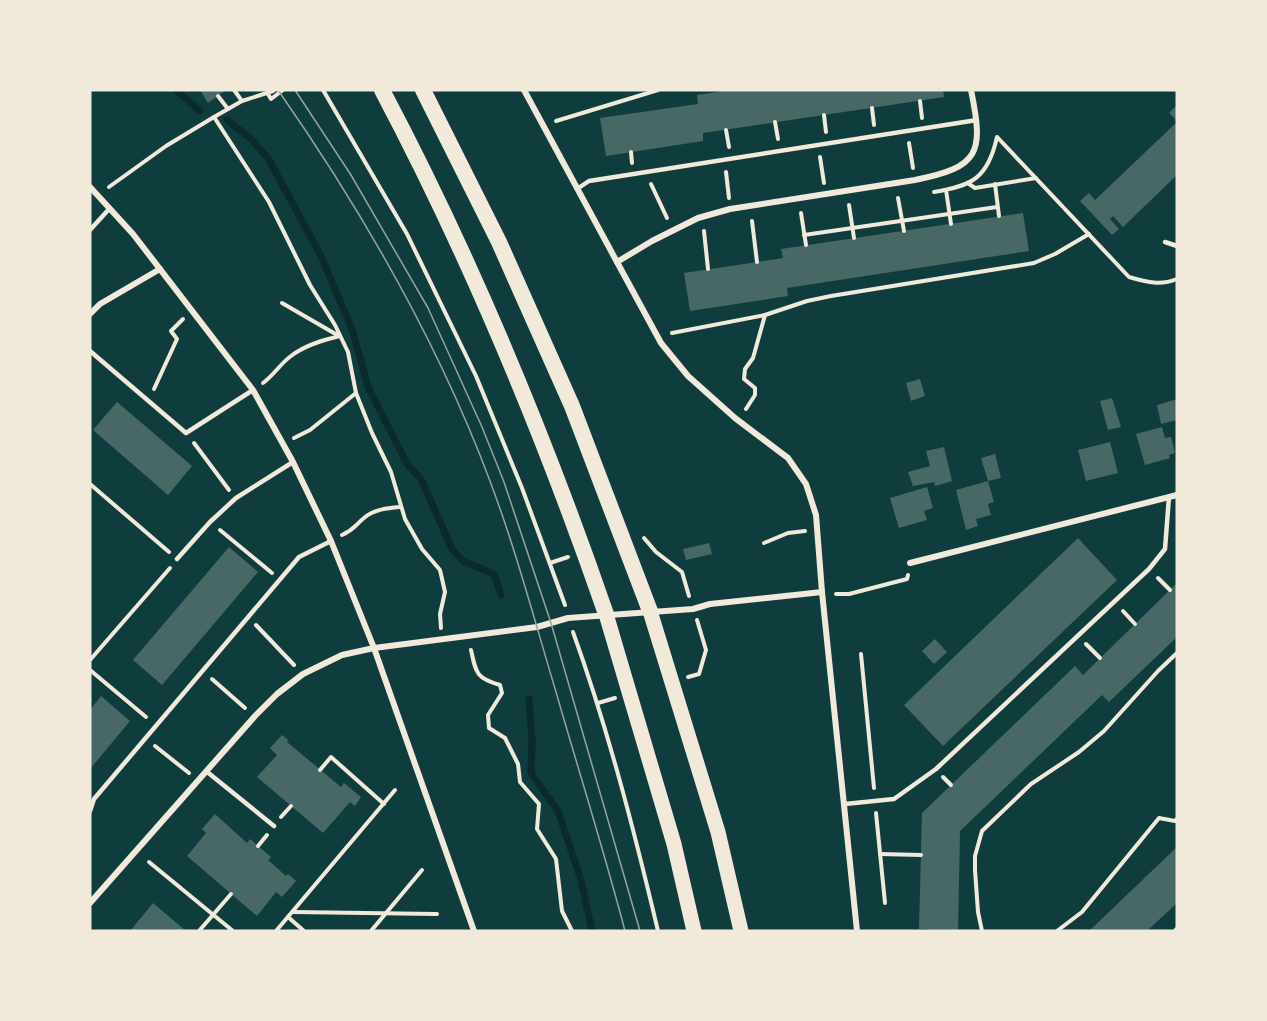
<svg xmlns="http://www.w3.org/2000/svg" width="1267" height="1021" font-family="'Archivo Narrow',sans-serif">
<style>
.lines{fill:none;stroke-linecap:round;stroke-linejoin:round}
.stream{stroke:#0a2a2b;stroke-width:7}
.building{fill:#486865}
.path{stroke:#f1e9da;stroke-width:4}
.service{stroke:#f1e9da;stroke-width:4.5}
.minor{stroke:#f1e9da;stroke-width:6}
.primary{stroke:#f1e9da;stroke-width:15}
.trunk{stroke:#f1e9da;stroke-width:16}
.tram{stroke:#97a49c;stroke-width:1.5}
</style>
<rect width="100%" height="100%" fill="#0f3d3e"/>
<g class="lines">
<g class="stream">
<path d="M 176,90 L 200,111"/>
<path d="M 227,120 L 250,138 L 268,158 L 320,254 L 352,329 L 368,387 L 407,464 L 421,479 L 452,549 L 463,561 L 494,574 L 501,595"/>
<path d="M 529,699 L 532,741 L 531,773 L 558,811 L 581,880 L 592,931"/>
</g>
</g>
<g class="building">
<path d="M 200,90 L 226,90 L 208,103 Z"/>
<path d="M 731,90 L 943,90 L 944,97 L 703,133 L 703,141 L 606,156 L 600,118 L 698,104 L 697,95 Z"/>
<path d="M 1177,105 L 1177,121 L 1169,113 Z"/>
<path d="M 1177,122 L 1177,175 L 1123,227 L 1113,216 L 1110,219 L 1119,229 L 1112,235 L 1080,201 L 1089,193 L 1095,200 Z"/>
<path d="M 1023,213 L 1029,251 L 787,288 L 788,296 L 690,311 L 684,273 L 783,258 L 781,249 Z"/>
<path d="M 920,379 L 925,396 L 911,401 L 906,383 Z"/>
<path d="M 1112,398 L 1121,427 L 1108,430 L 1100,401 Z"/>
<path d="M 1177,399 L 1177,420 L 1161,424 L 1157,405 Z"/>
<path d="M 117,402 L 192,466 L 168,495 L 93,430 Z"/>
<path d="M 1162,427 L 1165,438 L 1171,437 L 1175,453 L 1169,455 L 1170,458 L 1145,465 L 1136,434 Z"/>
<path d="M 1110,442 L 1118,473 L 1086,481 L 1078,450 Z"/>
<path d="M 944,447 L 952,481 L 935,486 L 934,482 L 913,486 L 908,472 L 930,466 L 926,451 Z"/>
<path d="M 995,454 L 1001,478 L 988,481 L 981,458 Z"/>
<path d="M 988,481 L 994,502 L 988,504 L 991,515 L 976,519 L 978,526 L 966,530 L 956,490 Z"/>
<path d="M 927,487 L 933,508 L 924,511 L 927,520 L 899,528 L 890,498 Z"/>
<path d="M 1078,538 L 1117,580 L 943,746 L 904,705 Z"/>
<path d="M 709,543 L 712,554 L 686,560 L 683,549 Z"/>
<path d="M 229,547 L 258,572 L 162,685 L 133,660 Z"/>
<path d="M 1177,583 L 1177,637 L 1109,702 L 1102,695 L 960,831 L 958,931 L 927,931 L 927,929 L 919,929 L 922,813 L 1075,666 L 1083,675 Z"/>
<path d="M 935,639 L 947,652 L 934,664 L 922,651 Z"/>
<path d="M 101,696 L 130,721 L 90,769 L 90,710 Z"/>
<path d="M 282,735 L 288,740 L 287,742 L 341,787 L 344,783 L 361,797 L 355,806 L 350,802 L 323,833 L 257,777 L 277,755 L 270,748 Z"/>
<path d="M 215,814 L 247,843 L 250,839 L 271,857 L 268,860 L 286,876 L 288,874 L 296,881 L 282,897 L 276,892 L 257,916 L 187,856 L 206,833 L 202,829 Z"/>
<path d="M 1177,847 L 1177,903 L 1147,931 L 1089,931 Z"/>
<path d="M 153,903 L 186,931 L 130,931 Z"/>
</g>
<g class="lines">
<g class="path">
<path d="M 234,90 L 242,101"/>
<path d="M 323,90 L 407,234 L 476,376 L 522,488 L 565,605"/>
<path d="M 268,94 L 271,99 L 283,90"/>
<path d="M 218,96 L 228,109"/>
<path d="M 920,101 L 922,118"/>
<path d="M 872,108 L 874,125"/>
<path d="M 824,115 L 826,132"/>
<path d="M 214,117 L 269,202 L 310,285 L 335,325 L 348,352 L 356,393 L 372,433 L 391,472 L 405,519 L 422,549 L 440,570 L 445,592 L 440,614 L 441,628"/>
<path d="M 556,121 L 658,90"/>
<path d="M 775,122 L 778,139"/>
<path d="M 726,130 L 729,147"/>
<path d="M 998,138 L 1129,277 C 1147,282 1160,286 1177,279"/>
<path d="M 909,143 L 913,168"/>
<path d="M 631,152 L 632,163"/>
<path d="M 820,157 L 824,183"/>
<path d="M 726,172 L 729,198"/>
<path d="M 651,184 L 667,218"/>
<path d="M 969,184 L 975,188 L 1036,178"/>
<path d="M 995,184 L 999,216"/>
<path d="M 109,187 L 166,146 L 214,117 L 242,101 L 273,91"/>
<path d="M 946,190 L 951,224"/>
<path d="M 934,192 C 972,186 988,178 997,137"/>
<path d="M 898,198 L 904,231"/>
<path d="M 849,205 L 854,238"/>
<path d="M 801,213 L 806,245"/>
<path d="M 752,221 L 757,262"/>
<path d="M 704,231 L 708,269"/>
<path d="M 804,235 L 997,207"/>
<path d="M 282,303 L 339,336"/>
<path d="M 672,333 L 765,315"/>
<path d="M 263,383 C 274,375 280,364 291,356 C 305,345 323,340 340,336"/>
<path d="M 154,389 L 177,339 L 171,331 L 183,319"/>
<path d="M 746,409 L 755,395 L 755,388 L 744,379 L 745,369 L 753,358 L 765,315 L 807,301 L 831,296 L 1034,263 L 1055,254 L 1089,234"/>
<path d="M 294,438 L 310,430 L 356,393"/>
<path d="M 194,443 L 229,490"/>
<path d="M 90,484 L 169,552"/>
<path d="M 220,530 L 272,573"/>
<path d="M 342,535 C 355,529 355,525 364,518 C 374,509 389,508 401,507"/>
<path d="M 644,538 L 656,552 L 682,572 L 689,596"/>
<path d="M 764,543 L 788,533 L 805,531"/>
<path d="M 550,563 L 568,557"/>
<path d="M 1158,578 L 1170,590"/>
<path d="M 836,594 L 849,594 L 907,579 L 908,575"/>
<path d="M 1123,611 L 1135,624"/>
<path d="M 256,625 L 294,665"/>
<path d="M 573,632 C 608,729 634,830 658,931"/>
<path d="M 1086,644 L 1100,658"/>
<path d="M 471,650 C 476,673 476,678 500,685 L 502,693 L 488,715 L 489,728 L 505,738 L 518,764 L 520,782 L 539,804 L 537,829 L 556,859 L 562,911 L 572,931"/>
<path d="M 861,654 L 874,788"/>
<path d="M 90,660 L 170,568"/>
<path d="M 90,670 L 146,717"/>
<path d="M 688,677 L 699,674 L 706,650 L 697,620"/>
<path d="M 212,679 L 245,708"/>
<path d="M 598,703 L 615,698"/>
<path d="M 155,746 L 189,773"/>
<path d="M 320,770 L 331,757 L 384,804"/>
<path d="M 943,777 L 951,785"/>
<path d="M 876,813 L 885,903"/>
<path d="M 281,817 L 291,806"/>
<path d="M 258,846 L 267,835"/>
<path d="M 880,854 L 921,855"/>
<path d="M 149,862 L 233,931"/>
<path d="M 293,912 L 437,914"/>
<path d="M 288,917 L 304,931"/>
<path d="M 199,931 L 231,894"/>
<path d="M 276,931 L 395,790"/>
<path d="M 371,931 L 422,870"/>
<path d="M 982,931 L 978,912 L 975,870 L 975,856 L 982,831 L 1031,784 L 1079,752 L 1104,731 L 1158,671 L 1177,653"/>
<path d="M 1057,931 L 1082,912 L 1159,818 L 1175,821 L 1177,819"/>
</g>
<g class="service">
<path d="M 577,189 L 589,181 L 977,120"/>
<path d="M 90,230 L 110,208"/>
<path d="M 1165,242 L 1177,246"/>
<path d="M 90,351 L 186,433 L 253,390"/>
<path d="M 177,559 L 210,522 L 236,498 L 293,462"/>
<path d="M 206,771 L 274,826"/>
<path d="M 845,804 L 894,799 L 936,769 L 1149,569 L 1165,549 L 1169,497"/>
<path d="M 90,811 L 94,799 L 299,557 L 331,541"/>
<path d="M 1175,931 L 1177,929"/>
</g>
<g class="minor">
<path d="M 524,90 L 617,262 L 652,241 L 698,218 L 730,209 L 915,180 C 980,167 984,153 971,90"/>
<path d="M 90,187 L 133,234 L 253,390 L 293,462 L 331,541 L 374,648 L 474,931"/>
<path d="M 617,262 L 661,343 L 688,376 L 735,418 L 788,458 L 806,484 L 816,515 L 822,592 L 857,931"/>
<path d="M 90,314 L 100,304 L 160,269"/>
<path d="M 910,563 L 1177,495"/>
<path d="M 90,903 L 255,716 L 277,694 L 303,674 L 342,655 L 374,648 L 537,627 L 568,618 L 693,609 L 710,604 L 822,592"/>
</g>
<g class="primary">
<path d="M 650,611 L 718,832 L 741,931"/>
<path d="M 606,614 L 674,844 L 694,931"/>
</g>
<g class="trunk">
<path d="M 382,90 C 471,258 544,435 606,614"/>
<path d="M 423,90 L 499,242 L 572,406 L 650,611"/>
</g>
<g class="tram">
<path d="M 278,90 C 363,212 438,342 490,481 C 516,550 535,622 556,692 C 579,772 604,851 625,931"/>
<path d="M 295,90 L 351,175 L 428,308 L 482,427 L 504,482 L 551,623 L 640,931"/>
</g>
</g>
<rect width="1267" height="1021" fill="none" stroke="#f1e9da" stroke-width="183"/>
</svg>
